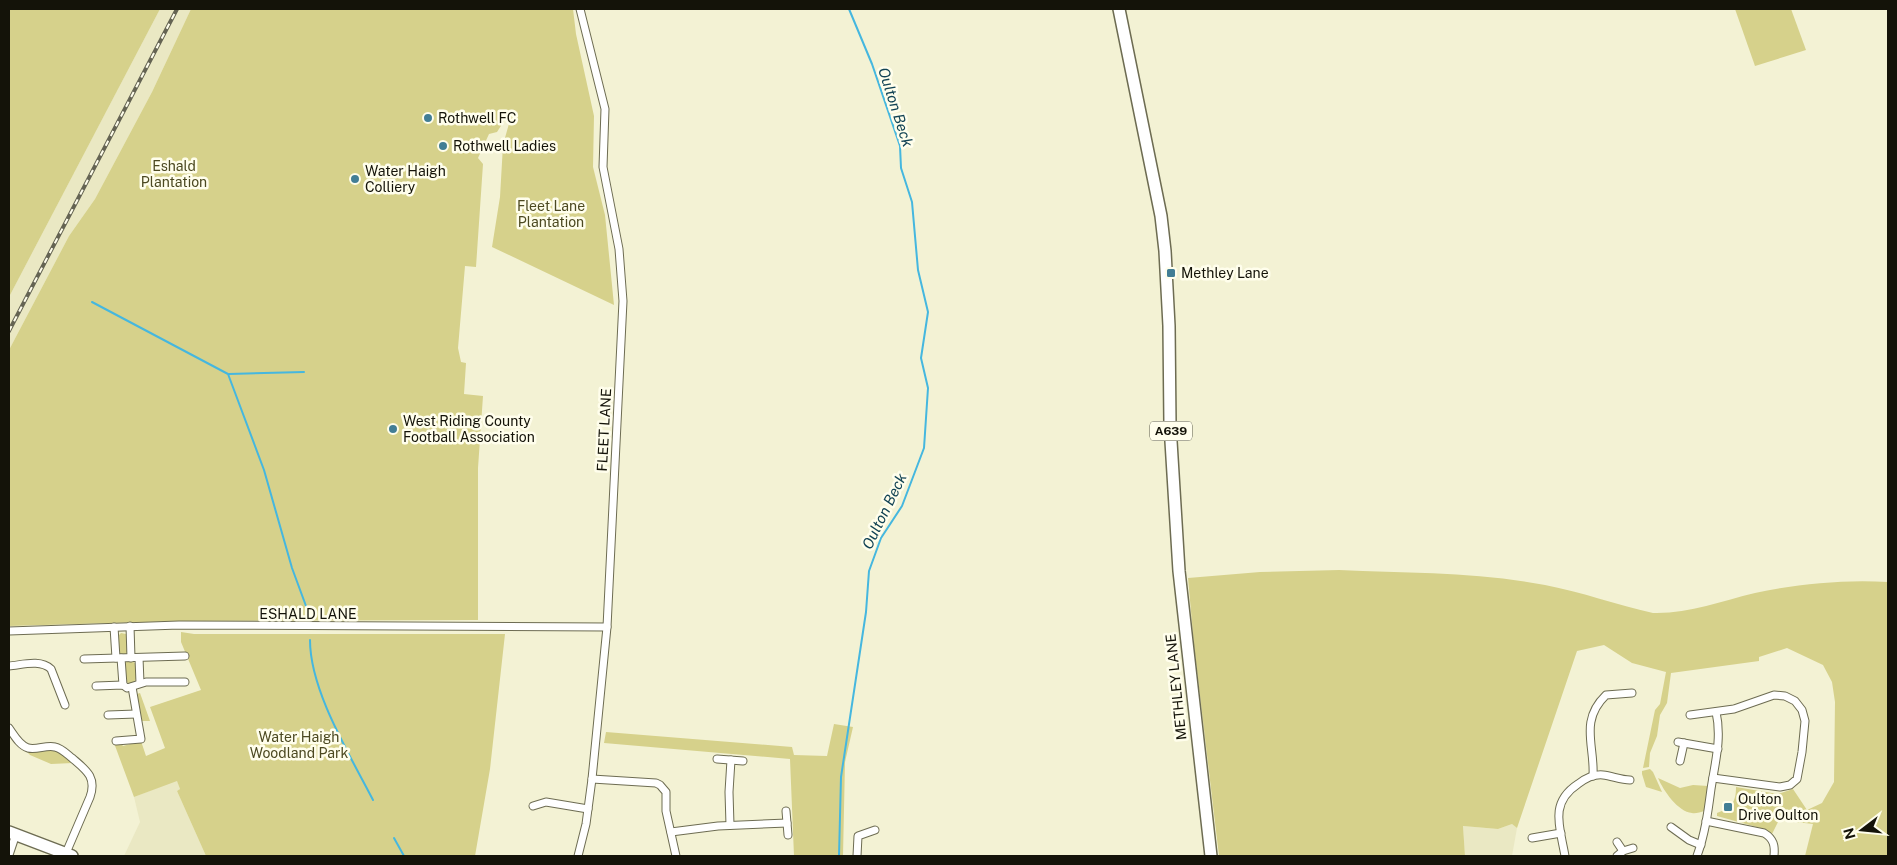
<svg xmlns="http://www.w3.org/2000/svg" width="1897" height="865" font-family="'Public Sans',sans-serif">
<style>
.built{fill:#eae8c3}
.green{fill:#d6d18b}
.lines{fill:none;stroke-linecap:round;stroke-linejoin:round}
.stream{stroke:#45b7df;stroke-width:2}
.minor-casing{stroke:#6d6c52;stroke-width:9}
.primary-casing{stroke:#6d6c52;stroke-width:14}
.minor{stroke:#fff;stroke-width:7}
.primary{stroke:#fff;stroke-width:11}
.rail-casing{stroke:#656453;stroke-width:4}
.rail{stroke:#fffeec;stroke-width:2;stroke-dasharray:5.5;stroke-linecap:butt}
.poi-dot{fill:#427e95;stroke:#fffeec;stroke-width:2}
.labels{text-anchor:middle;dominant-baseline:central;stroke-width:5;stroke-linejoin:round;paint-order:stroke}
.shield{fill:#fffeec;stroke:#5a5a4d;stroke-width:1}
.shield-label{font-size:12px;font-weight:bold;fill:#141309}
.poi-label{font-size:14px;fill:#141309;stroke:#fffeec;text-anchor:start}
.park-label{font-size:14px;fill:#4c4921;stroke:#fffeec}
.street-label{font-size:14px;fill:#141309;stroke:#fffeec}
.water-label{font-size:15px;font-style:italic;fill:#124354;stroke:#fffeec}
</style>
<rect width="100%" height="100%" fill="#f3f2d4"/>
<g class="built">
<path d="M 160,9 L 191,9 L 152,92 L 95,199 L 69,236 L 9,350 L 9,297 Z"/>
<path d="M 177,780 L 180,789 L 177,791 L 206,856 L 124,856 L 140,822 L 134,797 Z"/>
<path d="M 1512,824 L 1517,828 L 1512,856 L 1465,856 L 1463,826 L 1498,829 Z"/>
</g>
<g class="green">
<path d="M 9,9 L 160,9 L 9,297 Z"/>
<path d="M 191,9 L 573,9 L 576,34 L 594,116 L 593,167 L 605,215 L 614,305 L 492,247 L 500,197 L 503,145 L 510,120 L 506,118 L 497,132 L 489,134 L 478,158 L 483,164 L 476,267 L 465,266 L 458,348 L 461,362 L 466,363 L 464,394 L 483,396 L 478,468 L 478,620 L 181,621 L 9,626 L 9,350 L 69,236 L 95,199 L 152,92 Z"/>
<path d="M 1735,9 L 1791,9 L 1806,50 L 1755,66 Z"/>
<path d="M 1339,570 C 1408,573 1478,572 1545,585 C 1582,592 1617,605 1653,613 C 1688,614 1721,601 1755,593 C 1796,584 1846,579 1888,582 L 1888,856 L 1805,856 L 1813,824 L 1779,820 L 1772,834 L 1764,829 L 1717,816 L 1717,813 C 1731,808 1736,803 1736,787 L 1778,794 L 1793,789 L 1807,810 L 1822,803 L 1834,782 L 1835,702 L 1832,682 L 1823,665 L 1787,648 L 1759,657 L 1759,661 L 1671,673 L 1667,703 L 1660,715 L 1657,736 L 1650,753 L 1649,767 L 1643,768 L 1655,710 L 1660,704 L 1666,672 L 1632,663 L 1604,645 L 1577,651 L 1517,828 L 1512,824 L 1498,829 L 1463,826 L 1465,856 L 1219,856 L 1194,645 L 1188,578 L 1260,572 Z"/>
<path d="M 181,632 L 194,634 L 505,634 L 490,769 L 475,856 L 206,856 L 177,791 L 180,789 L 177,781 L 134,797 L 114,743 L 121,743 L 123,746 L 141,741 L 146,756 L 165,748 L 150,707 L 201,690 L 181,642 Z"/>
<path d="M 121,633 L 126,634 C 128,640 129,651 125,655 L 122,656 L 119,653 L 118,636 Z"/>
<path d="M 128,661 L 132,661 L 136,664 C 137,672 139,681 130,684 L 127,682 L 124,664 Z"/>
<path d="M 140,693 L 150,721 L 139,721 L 134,695 Z"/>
<path d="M 834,724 L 853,727 L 845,762 L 843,856 L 794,856 L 790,759 L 604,743 L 606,732 L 792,747 L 794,755 L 827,756 Z"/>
<path d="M 27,750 L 36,752 L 57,750 L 73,763 L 51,764 L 30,755 L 26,751 Z"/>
<path d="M 1650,769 L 1653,772 L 1662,792 L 1646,787 L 1642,774 L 1642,771 Z"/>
<path d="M 1658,778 L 1680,788 L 1693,785 L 1708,786 L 1704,811 C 1701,812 1695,814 1692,813 C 1678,812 1663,790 1658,778 Z"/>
</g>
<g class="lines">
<g class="stream">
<path d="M 92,302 L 228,374 L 264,470 L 292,568 L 306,606"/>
<path d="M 229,374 L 304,372"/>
<path d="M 310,640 C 310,691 350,755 373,800"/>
<path d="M 394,838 L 404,856"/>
<path d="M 839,856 L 841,777 L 866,612 L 869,571 L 881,538 L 902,506 L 924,448 L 928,388 L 921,358 L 928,312 L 918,270 L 912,202 L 901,168 L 900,146 L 872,64 L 849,9"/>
</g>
<defs>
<g id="minor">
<path d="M 130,626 L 131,658"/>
<path d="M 114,627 L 116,658"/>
<path d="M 9,631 L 179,625 L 607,627"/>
<path d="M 121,658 L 123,685"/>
<path d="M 139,658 L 140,683"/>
<path d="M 84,659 L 185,656"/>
<path d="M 9,666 C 22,665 40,659 51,669 L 65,705"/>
<path d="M 96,686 L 123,685 L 127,688 L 146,682 L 185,682"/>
<path d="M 108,715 L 136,714"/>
<path d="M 1690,715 L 1734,709 L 1774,695 L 1785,696 L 1795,701 L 1802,710 L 1805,721 L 1802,752 L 1797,779 L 1790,785 L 1780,787 L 1713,778"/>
<path d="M 9,728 C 14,735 19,745 28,748 C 37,750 46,745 55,747 C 61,748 67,754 72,758 C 86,770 97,777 90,797 L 66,853"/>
<path d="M 116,741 L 141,739 L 132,687"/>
<path d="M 1678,742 L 1718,749"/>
<path d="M 717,759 L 743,761"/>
<path d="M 1680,761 L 1684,743"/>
<path d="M 1593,776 C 1595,746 1579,721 1606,695 L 1632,693"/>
<path d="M 592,779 L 656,783 L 660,785 L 666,792 L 666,811 L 676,856"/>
<path d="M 533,806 L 546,802 L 588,809"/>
<path d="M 786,811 L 788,835"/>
<path d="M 1706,821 L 1764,833 C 1774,839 1775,846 1774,856"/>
<path d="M 730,825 L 729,792 L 731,760"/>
<path d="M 1671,827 L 1689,840 L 1701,845"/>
<path d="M 671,832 L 718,826 L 787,823"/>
<path d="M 1532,838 L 1561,833"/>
<path d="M 1617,842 L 1623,851"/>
<path d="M 9,855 L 16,834"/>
<path d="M 578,856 L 586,824 L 592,779 L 607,627 L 623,301 L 619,249 L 603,167 L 605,109 L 580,9"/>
<path d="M 857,856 L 858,836 L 875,830"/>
<path d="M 1565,856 C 1560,827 1549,803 1578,784 C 1586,778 1594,774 1603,775 C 1612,776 1621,780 1630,780"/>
<path d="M 1617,856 L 1623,851 L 1633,848"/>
<path d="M 1697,856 C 1705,834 1708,812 1711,789 C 1715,763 1722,738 1716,712"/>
</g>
<g id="primary">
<path d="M 1119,9 L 1161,216 L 1165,251 L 1169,326 L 1170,425 L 1179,571 L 1211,856"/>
<path d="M 9,832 L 72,856"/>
</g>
</defs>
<use href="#minor" class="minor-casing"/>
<use href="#primary" class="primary-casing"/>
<use href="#minor" class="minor"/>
<use href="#primary" class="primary"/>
<defs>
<path id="rail" d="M 9,331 L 177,9"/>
</defs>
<use href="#rail" class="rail-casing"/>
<use href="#rail" class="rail"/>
</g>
<g class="poi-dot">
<circle cx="428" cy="118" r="5"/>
<circle cx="443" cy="146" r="5"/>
<circle cx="355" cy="179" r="5"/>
<rect x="1166" y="268" width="10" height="10" rx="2.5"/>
<circle cx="393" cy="429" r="5"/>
<rect x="1723" y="802" width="10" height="10" rx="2.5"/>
</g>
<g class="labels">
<rect class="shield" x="1150" y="421.5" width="42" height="19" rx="4"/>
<g class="shield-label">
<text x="1171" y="431">A639</text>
</g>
<g class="poi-label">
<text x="438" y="118">Rothwell FC</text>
<text x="453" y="146">Rothwell Ladies</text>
<text x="365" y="171">Water Haigh<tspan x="365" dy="16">Colliery</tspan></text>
<text x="1181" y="273">Methley Lane</text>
<text x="403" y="421">West Riding County<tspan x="403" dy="16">Football Association</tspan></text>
<text x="1738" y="799">Oulton<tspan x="1738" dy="16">Drive Oulton</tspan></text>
</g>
<g class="park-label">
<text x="174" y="166">Eshald<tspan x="174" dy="16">Plantation</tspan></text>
<text x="551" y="206">Fleet Lane<tspan x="551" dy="16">Plantation</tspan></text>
<text x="299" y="737">Water Haigh<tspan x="299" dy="16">Woodland Park</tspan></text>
</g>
<g class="street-label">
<text transform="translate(604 430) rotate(-87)">FLEET LANE</text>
<text x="308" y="614">ESHALD LANE</text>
<text transform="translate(1176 687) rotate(-96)">METHLEY LANE</text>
</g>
<g class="water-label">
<text transform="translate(896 107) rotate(72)">Oulton Beck</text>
<text transform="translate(884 511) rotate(-64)">Oulton Beck</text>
</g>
</g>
<rect width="1897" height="865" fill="none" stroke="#141309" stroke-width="20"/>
<g transform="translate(1862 830) rotate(254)" stroke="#fffeec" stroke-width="4" paint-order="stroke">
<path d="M0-4L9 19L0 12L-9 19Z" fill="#141309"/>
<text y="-8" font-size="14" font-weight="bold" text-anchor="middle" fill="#141309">N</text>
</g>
</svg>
